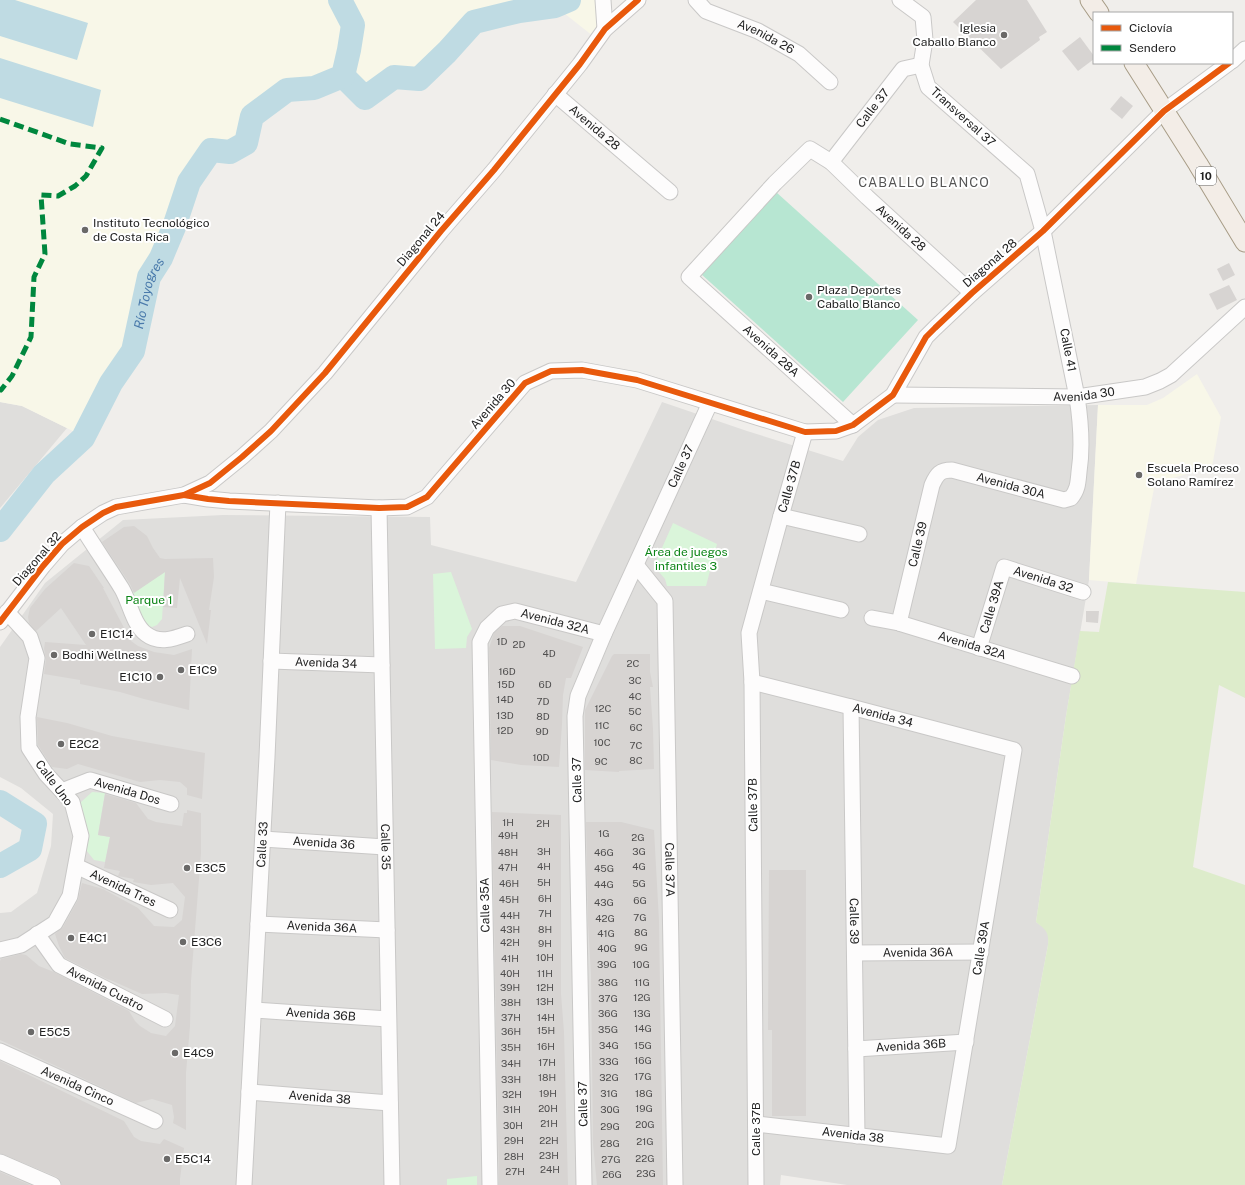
<svg xmlns="http://www.w3.org/2000/svg" width="1245" height="1185" font-family="'Public Sans',sans-serif">
<style>
.residential{fill:#dfdedc}
.education{fill:#f8f7e8}
.grass{fill:#ddeccb}
.park{fill:#daf5da}
.pitch{fill:#b7e6d2}
.water{fill:#bfdbe3}
.lines{fill:none;stroke-linecap:round;stroke-linejoin:round}
.river{stroke:#bfdbe3;stroke-width:24}
.building{fill:#d7d4d2}
.minor-casing{stroke:#c9c8c7;stroke-width:17}
.major-casing{stroke:#a79c86;stroke-width:21}
.minor{stroke:#fdfcfc;stroke-width:15}
.major{stroke:#f3ede7;stroke-width:19}
.quiet{stroke:#00873e;stroke-width:5;stroke-dasharray:10 5;stroke-linecap:butt}
.cycleway-casing{stroke:#fff;stroke-width:8}
.cycleway{stroke:#e8590c;stroke-width:6}
.poi-dot{fill:#6a6968;stroke:#fff;stroke-width:1.5}
.labels{text-anchor:middle;dominant-baseline:central;stroke-width:4;stroke-linejoin:round;paint-order:stroke}
.number-label{font-size:10px;fill:#4f4e4e}
.shield{fill:#fff;stroke:#646464;stroke-width:1}
.shield-label{font-size:11px;font-weight:bold;fill:#222}
.poi-label{font-size:12px;fill:#222;stroke:#fff;text-anchor:start}
.street-label{font-size:12px;fill:#222;stroke:#fff}
.park-label{font-size:12px;fill:#0c8416;stroke:#fff}
.neighbourhood-label{font-size:13px;letter-spacing:1px;fill:#555;stroke:#fff}
.water-label{font-size:13px;font-style:italic;fill:#4a7aab;stroke:#fff}
</style>
<rect width="100%" height="100%" fill="#f0eeeb"/>
<g class="residential">
<path d="M 0,402 L 22,406 L 67,428 L 0,508 Z"/>
<path d="M 662,402 L 747,431 L 843,461 L 858,437 L 878,420 L 914,408 L 1098,405 L 1089,580 L 1066,716 L 1036,922 L 1046,929 L 1049,937 L 1048,945 L 1002,1185 L 847,1185 L 781,1175 L 780,1185 L 0,1185 L 0,913 L 11,912 L 37,893 L 51,846 L 53,814 L 21,788 L 0,777 L 0,647 L 45,583 L 123,520 L 223,515 L 430,517 L 431,545 L 576,582 Z"/>
</g>
<g class="education">
<path d="M 0,0 L 597,0 L 601,25 L 593,36 L 555,6 L 519,11 L 474,22 L 447,52 L 419,79 L 394,78 L 365,98 L 343,76 L 289,91 L 251,114 L 245,144 L 230,152 L 212,149 L 189,183 L 149,278 L 144,303 L 133,350 L 111,382 L 85,437 L 22,406 L 0,402 Z"/>
<path d="M 1197,374 L 1221,417 L 1212,467 L 1155,483 L 1136,584 L 1089,580 L 1098,405 L 1147,405 L 1163,398 Z"/>
</g>
<path class="grass" d="M 1108,582 L 1245,592 L 1245,698 L 1219,685 L 1193,867 L 1245,885 L 1245,1185 L 1002,1185 L 1048,945 C 1049,932 1046,930 1036,922 L 1066,716 L 1080,631 L 1099,632 Z"/>
<g class="park">
<path d="M 673,523 L 717,544 L 706,586 L 667,586 L 665,579 L 654,566 Z"/>
<path d="M 165,572 L 162,619 L 157,625 L 152,627 L 144,624 L 131,594 Z"/>
<path d="M 451,572 L 472,629 L 467,637 L 466,648 L 435,649 L 433,574 Z"/>
<path d="M 92,792 L 105,793 L 98,835 L 110,837 L 105,862 L 94,860 L 86,850 L 80,815 L 81,802 Z"/>
<path d="M 477,1176 L 477,1185 L 447,1185 L 447,1179 Z"/>
</g>
<path class="pitch" d="M 776,192 L 918,320 L 843,402 L 701,274 Z"/>
<g class="water">
<path d="M 0,0 L 15,0 L 88,23 L 77,60 L 0,36 Z"/>
<path d="M 0,58 L 101,90 L 93,127 L 0,98 Z"/>
</g>
<g class="lines">
<g class="river">
<path d="M 343,76 L 365,98 L 394,77 L 419,79 L 447,52 L 474,22 L 519,11 L 555,6 L 569,0"/>
<path id="s1" d="M 0,530 L 44,474 L 83,438 L 111,383 L 133,351 L 149,277 L 161,258 L 174,227 L 189,182 L 211,150 L 230,152 L 246,143 L 252,116 L 287,90 L 314,88 L 343,76 L 349,50 L 353,25 L 340,0"/>
<path d="M 0,802 L 35,824 L 30,849 L 0,866"/>
</g>
</g>
<g class="building">
<path d="M 976,0 L 1027,0 L 1047,32 L 1039,37 L 1040,40 L 1001,69 L 953,22 Z"/>
<path d="M 1080,37 L 1094,56 L 1094,59 L 1078,71 L 1062,51 Z"/>
<path d="M 1121,96 L 1133,106 L 1122,119 L 1110,109 Z"/>
<path d="M 1229,263 L 1235,275 L 1223,281 L 1217,269 Z"/>
<path d="M 1229,285 L 1237,300 L 1217,310 L 1209,294 Z"/>
<path d="M 134,526 L 147,536 L 153,548 L 160,558 L 165,559 L 213,558 L 214,577 L 209,610 L 211,610 L 207,644 L 180,578 L 177,608 L 163,607 L 165,572 L 134,593 L 130,584 L 102,542 L 124,527 Z"/>
<path d="M 74,563 L 89,566 L 104,588 L 103,588 L 131,641 L 138,646 L 154,652 L 174,655 L 192,649 L 189,710 L 144,699 L 120,692 L 80,684 L 80,680 L 44,674 L 46,659 L 44,649 L 45,642 L 86,645 L 61,608 L 36,631 L 29,623 L 28,617 L 30,608 L 45,589 Z"/>
<path d="M 1086,611 L 1099,611 L 1098,623 L 1086,622 Z"/>
<path d="M 502,626 L 520,626 L 583,647 L 571,678 L 566,678 L 563,695 L 562,724 L 559,767 L 521,765 L 491,760 L 489,648 L 494,633 Z"/>
<path d="M 614,654 L 650,654 L 650,672 L 653,687 L 650,687 L 653,729 L 654,769 L 619,771 L 619,772 L 585,770 L 585,710 L 612,656 Z"/>
<path d="M 37,717 L 67,723 L 112,736 L 205,753 L 202,799 L 187,795 L 187,788 L 180,782 L 160,780 L 140,782 L 78,764 L 67,769 L 52,767 L 38,745 Z"/>
<path d="M 105,794 L 136,803 L 148,819 L 156,822 L 182,826 L 184,813 L 187,813 L 187,810 L 201,813 L 201,853 L 191,981 L 190,1026 L 186,1073 L 186,1130 L 173,1123 L 174,1117 L 172,1105 L 152,1099 L 136,1103 L 0,1040 L 0,961 L 1,959 L 21,954 L 26,955 L 39,966 L 54,972 L 129,1011 L 135,1021 L 140,1026 L 151,1033 L 166,1036 L 175,1026 L 179,995 L 166,993 L 142,994 L 108,979 L 109,980 L 65,958 L 59,946 L 55,934 L 63,927 L 78,900 L 82,883 L 103,889 L 138,908 L 154,926 L 174,927 L 182,920 L 185,897 L 173,883 L 151,885 L 133,882 L 134,879 L 118,876 L 120,871 L 104,868 L 110,837 L 98,835 Z"/>
<path d="M 492,812 L 561,815 L 561,994 L 564,1032 L 568,1185 L 499,1185 Z"/>
<path d="M 586,822 L 621,822 L 654,830 L 659,921 L 663,1185 L 597,1185 L 593,1144 L 591,974 L 588,923 Z"/>
<path d="M 769,870 L 806,870 L 806,1116 L 772,1116 L 772,1030 L 768,1030 Z"/>
<path d="M 0,1061 L 124,1121 L 134,1137 L 141,1141 L 160,1144 L 164,1139 L 184,1148 L 180,1179 L 180,1185 L 62,1185 L 60,1180 L 57,1177 L 0,1153 Z"/>
<path d="M 0,1172 L 30,1185 L 0,1185 Z"/>
</g>
<g class="lines">
<defs>
<g id="minor">
<path d="M 603,0 L 605,29"/>
<path id="s2" d="M 696,0 L 706,11 L 758,31 L 799,54 L 830,82"/>
<path d="M 1232,61 L 1245,49"/>
<path id="s3" d="M 555,94 L 670,192"/>
<path id="s4" d="M 831,162 L 903,69 L 921,65"/>
<path id="s5" d="M 893,395 L 1077,397 L 1145,387 L 1160,381 L 1171,375 L 1245,307"/>
<path id="s6" d="M 853,425 L 689,277 L 775,183 L 810,149 L 831,162 L 867,197 L 972,293"/>
<path d="M 184,495 L 208,499 L 229,501 L 379,508 L 407,507 L 427,497 L 525,383 L 551,371 L 582,370 L 637,380 L 805,432 L 836,431 L 853,425 L 893,395 L 926,337 L 935,328 L 972,293 L 1043,231 L 1164,111 L 1229,63"/>
<path id="s7" d="M 379,508 L 392,1185"/>
<path d="M 781,516 L 859,534"/>
<path d="M 82,527 C 95,548 109,568 122,589 C 130,603 133,624 146,634 C 159,644 173,639 187,634"/>
<path id="s8" d="M 636,565 L 665,601 L 675,1185"/>
<path d="M 761,591 L 841,610"/>
<path id="s9" d="M 872,618 L 899,623 L 1072,676"/>
<path d="M 0,622 L 43,566 L 62,544 L 82,527 L 103,513 L 116,507 L 184,495 L 210,483 L 242,457 L 271,431 L 325,373 L 441,231 L 494,170 L 580,64 L 605,29 L 638,0"/>
<path id="s10" d="M 899,623 L 932,485 C 937,474 940,470 952,470 L 1064,500 L 1071,498 C 1078,490 1078,482 1079,472 C 1083,446 1081,423 1077,397 L 1043,231 L 1027,174 L 928,87 L 921,65 L 925,40 L 923,17 L 900,0"/>
<path id="s11" d="M 979,648 L 1004,567 L 1083,592"/>
<path id="s12" d="M 271,661 L 382,665"/>
<path id="s13" d="M 752,682 L 851,707 L 1014,750 L 948,1146 L 757,1124"/>
<path id="s14" d="M 851,707 L 857,1136"/>
<path id="s15" d="M 62,791 L 90,780 L 171,804"/>
<path id="s16" d="M 263,839 L 385,847"/>
<path id="s17" d="M 76,866 L 170,910"/>
<path id="s18" d="M 258,924 L 387,930"/>
<path id="s19" d="M 37,934 L 59,965 L 165,1019"/>
<path d="M 0,950 L 21,945 L 55,923 L 70,896 L 81,836 L 72,802 L 46,774 L 29,748 L 28,717 L 37,658 L 30,637 L 7,612"/>
<path id="s20" d="M 855,953 L 981,952"/>
<path id="s21" d="M 254,1010 L 388,1019"/>
<path id="s22" d="M 856,1049 L 966,1042"/>
<path id="s23" d="M 0,1051 L 155,1121"/>
<path id="s24" d="M 249,1092 L 390,1103"/>
<path d="M 0,1162 L 53,1185"/>
<path id="s25" d="M 244,1185 L 267,757 L 278,503"/>
<path id="s26" d="M 490,1185 L 480,642 L 487,628 L 502,614 L 515,611 L 604,634"/>
<path id="s27" d="M 584,1185 L 575,716 L 578,696 L 604,634 L 710,403"/>
<path id="s28" d="M 756,1185 L 752,682 L 749,633 L 781,516 L 805,432"/>
</g>
<g id="major">
<path d="M 1090,0 L 1099,13"/>
<path d="M 1134,63 L 1198,164 L 1245,242"/>
</g>
</defs>
<use href="#minor" class="minor-casing"/>
<use href="#major" class="major-casing"/>
<use href="#minor" class="minor"/>
<use href="#major" class="major"/>
<path class="quiet" d="M 0,119 L 70,144 L 102,148 L 86,176 L 75,186 L 58,196 L 41,195 L 45,254 L 34,277 L 31,337 L 12,376 L 1,390 L 0,389"/>
<defs>
<g id="cycleway">
<path d="M 184,495 L 208,499 L 229,501 L 379,508 L 407,507 L 427,497 L 525,383 L 551,371 L 582,370 L 637,380 L 805,432 L 836,431 L 853,425 L 893,395 L 926,337 L 935,328 L 972,293 L 1043,231 L 1164,111 L 1229,63"/>
<path d="M 0,622 L 43,566 L 62,544 L 82,527 L 103,513 L 116,507 L 184,495 L 210,483 L 242,457 L 271,431 L 325,373 L 441,231 L 494,170 L 580,64 L 605,29 L 638,0"/>
</g>
</defs>
<use href="#cycleway" class="cycleway-casing"/>
<use href="#cycleway" class="cycleway"/>
</g>
<g class="poi-dot">
<circle cx="1004" cy="35" r="4"/>
<circle cx="85" cy="230" r="4"/>
<circle cx="809" cy="297" r="4"/>
<circle cx="1139" cy="475" r="4"/>
<circle cx="92" cy="634" r="4"/>
<circle cx="54" cy="655" r="4"/>
<circle cx="181" cy="670" r="4"/>
<circle cx="160" cy="677" r="4"/>
<circle cx="61" cy="744" r="4"/>
<circle cx="187" cy="868" r="4"/>
<circle cx="71" cy="938" r="4"/>
<circle cx="183" cy="942" r="4"/>
<circle cx="31" cy="1032" r="4"/>
<circle cx="175" cy="1053" r="4"/>
<circle cx="167" cy="1159" r="4"/>
</g>
<g class="labels">
<g class="number-label">
<text x="502" y="641">1D</text>
<text x="519" y="644">2D</text>
<text x="549" y="653">4D</text>
<text x="633" y="663">2C</text>
<text x="507" y="671">16D</text>
<text x="635" y="680">3C</text>
<text x="506" y="684">15D</text>
<text x="545" y="684">6D</text>
<text x="635" y="696">4C</text>
<text x="505" y="699">14D</text>
<text x="543" y="701">7D</text>
<text x="603" y="708">12C</text>
<text x="635" y="711">5C</text>
<text x="505" y="715">13D</text>
<text x="543" y="716">8D</text>
<text x="602" y="725">11C</text>
<text x="636" y="727">6C</text>
<text x="505" y="730">12D</text>
<text x="542" y="731">9D</text>
<text x="602" y="742">10C</text>
<text x="636" y="745">7C</text>
<text x="541" y="757">10D</text>
<text x="636" y="760">8C</text>
<text x="601" y="761">9C</text>
<text x="508" y="822">1H</text>
<text x="543" y="823">2H</text>
<text x="604" y="833">1G</text>
<text x="508" y="835">49H</text>
<text x="638" y="837">2G</text>
<text x="544" y="851">3H</text>
<text x="639" y="851">3G</text>
<text x="508" y="852">48H</text>
<text x="604" y="852">46G</text>
<text x="544" y="866">4H</text>
<text x="639" y="866">4G</text>
<text x="508" y="867">47H</text>
<text x="604" y="868">45G</text>
<text x="544" y="882">5H</text>
<text x="509" y="883">46H</text>
<text x="639" y="883">5G</text>
<text x="604" y="884">44G</text>
<text x="545" y="898">6H</text>
<text x="509" y="899">45H</text>
<text x="640" y="900">6G</text>
<text x="604" y="902">43G</text>
<text x="545" y="913">7H</text>
<text x="510" y="915">44H</text>
<text x="640" y="917">7G</text>
<text x="605" y="918">42G</text>
<text x="510" y="929">43H</text>
<text x="545" y="929">8H</text>
<text x="641" y="932">8G</text>
<text x="606" y="933">41G</text>
<text x="510" y="942">42H</text>
<text x="545" y="943">9H</text>
<text x="641" y="947">9G</text>
<text x="607" y="948">40G</text>
<text x="545" y="957">10H</text>
<text x="510" y="958">41H</text>
<text x="607" y="964">39G</text>
<text x="641" y="964">10G</text>
<text x="510" y="973">40H</text>
<text x="545" y="973">11H</text>
<text x="608" y="982">38G</text>
<text x="642" y="982">11G</text>
<text x="510" y="987">39H</text>
<text x="545" y="987">12H</text>
<text x="642" y="997">12G</text>
<text x="608" y="998">37G</text>
<text x="545" y="1001">13H</text>
<text x="511" y="1002">38H</text>
<text x="608" y="1013">36G</text>
<text x="642" y="1013">13G</text>
<text x="511" y="1017">37H</text>
<text x="546" y="1017">14H</text>
<text x="643" y="1028">14G</text>
<text x="608" y="1029">35G</text>
<text x="546" y="1030">15H</text>
<text x="511" y="1031">36H</text>
<text x="609" y="1045">34G</text>
<text x="643" y="1045">15G</text>
<text x="546" y="1046">16H</text>
<text x="511" y="1047">35H</text>
<text x="643" y="1060">16G</text>
<text x="609" y="1061">33G</text>
<text x="547" y="1062">17H</text>
<text x="511" y="1063">34H</text>
<text x="643" y="1076">17G</text>
<text x="547" y="1077">18H</text>
<text x="609" y="1077">32G</text>
<text x="511" y="1079">33H</text>
<text x="548" y="1093">19H</text>
<text x="609" y="1093">31G</text>
<text x="644" y="1093">18G</text>
<text x="512" y="1094">32H</text>
<text x="548" y="1108">20H</text>
<text x="644" y="1108">19G</text>
<text x="512" y="1109">31H</text>
<text x="610" y="1109">30G</text>
<text x="549" y="1123">21H</text>
<text x="645" y="1124">20G</text>
<text x="513" y="1125">30H</text>
<text x="610" y="1126">29G</text>
<text x="514" y="1140">29H</text>
<text x="549" y="1140">22H</text>
<text x="645" y="1141">21G</text>
<text x="610" y="1143">28G</text>
<text x="549" y="1155">23H</text>
<text x="514" y="1156">28H</text>
<text x="645" y="1158">22G</text>
<text x="611" y="1159">27G</text>
<text x="550" y="1169">24H</text>
<text x="515" y="1171">27H</text>
<text x="646" y="1173">23G</text>
<text x="612" y="1174">26G</text>
</g>
<rect class="shield" x="1196" y="167" width="20" height="18" rx="3"/>
<g class="shield-label">
<text x="1206" y="176">10</text>
</g>
<g class="poi-label">
<text x="996" y="28" text-anchor="end">Iglesia<tspan x="996" dy="14">Caballo Blanco</tspan></text>
<text x="93" y="223">Instituto Tecnológico<tspan x="93" dy="14">de Costa Rica</tspan></text>
<text x="817" y="290">Plaza Deportes<tspan x="817" dy="14">Caballo Blanco</tspan></text>
<text x="1147" y="468">Escuela Proceso<tspan x="1147" dy="14">Solano Ramírez</tspan></text>
<text x="100" y="634">E1C14</text>
<text x="62" y="655">Bodhi Wellness</text>
<text x="189" y="670">E1C9</text>
<text x="152" y="677" text-anchor="end">E1C10</text>
<text x="69" y="744">E2C2</text>
<text x="195" y="868">E3C5</text>
<text x="79" y="938">E4C1</text>
<text x="191" y="942">E3C6</text>
<text x="39" y="1032">E5C5</text>
<text x="183" y="1053">E4C9</text>
<text x="175" y="1159">E5C14</text>
</g>
<g class="street-label">
<text stroke="none"><textPath href="#s2" startOffset="80">Avenida 26</textPath></text>
<text stroke="none"><textPath href="#s4" startOffset="68">Calle 37</textPath></text>
<text transform="translate(963 117) rotate(42)">Transversal 37</text>
<text stroke="none"><textPath href="#s3" startOffset="52">Avenida 28</textPath></text>
<text stroke="none"><textPath href="#s6" startOffset="518">Avenida 28</textPath></text>
<text transform="translate(421 239) rotate(-50)">Diagonal 24</text>
<text transform="translate(990 263) rotate(-41)">Diagonal 28</text>
<text transform="translate(1068 350) rotate(79)">Calle 41</text>
<text transform="translate(771 351) rotate(42)">Avenida 28A</text>
<text stroke="none"><textPath href="#s5" startOffset="191">Avenida 30</textPath></text>
<text transform="translate(493 404) rotate(-49)">Avenida 30</text>
<text stroke="none"><textPath href="#s27" startOffset="741">Calle 37</textPath></text>
<text stroke="none"><textPath href="#s28" startOffset="704">Calle 37B</textPath></text>
<text stroke="none"><textPath href="#s10" startOffset="230">Avenida 30A</textPath></text>
<text stroke="none"><textPath href="#s10" startOffset="81">Calle 39</textPath></text>
<text transform="translate(37 559) rotate(-49)">Diagonal 32</text>
<text stroke="none"><textPath href="#s11" startOffset="126">Avenida 32</textPath></text>
<text stroke="none"><textPath href="#s11" startOffset="43">Calle 39A</textPath></text>
<text stroke="none"><textPath href="#s26" startOffset="634">Avenida 32A</textPath></text>
<text stroke="none"><textPath href="#s9" startOffset="104">Avenida 32A</textPath></text>
<text stroke="none"><textPath href="#s12" startOffset="55">Avenida 34</textPath></text>
<text stroke="none"><textPath href="#s13" startOffset="135">Avenida 34</textPath></text>
<text transform="translate(577 780) rotate(-91)">Calle 37</text>
<text transform="translate(54 783) rotate(53)">Calle Uno</text>
<text stroke="none"><textPath href="#s15" startOffset="69">Avenida Dos</textPath></text>
<text transform="translate(753 805) rotate(-91)">Calle 37B</text>
<text stroke="none"><textPath href="#s16" startOffset="61">Avenida 36</textPath></text>
<text stroke="none"><textPath href="#s25" startOffset="341">Calle 33</textPath></text>
<text stroke="none"><textPath href="#s7" startOffset="339">Calle 35</textPath></text>
<text stroke="none"><textPath href="#s8" startOffset="315">Calle 37A</textPath></text>
<text stroke="none"><textPath href="#s17" startOffset="52">Avenida Tres</textPath></text>
<text transform="translate(485 905) rotate(-91)">Calle 35A</text>
<text stroke="none"><textPath href="#s14" startOffset="214">Calle 39</textPath></text>
<text stroke="none"><textPath href="#s18" startOffset="64">Avenida 36A</textPath></text>
<text transform="translate(981 948) rotate(-81)">Calle 39A</text>
<text stroke="none"><textPath href="#s20" startOffset="63">Avenida 36A</textPath></text>
<text stroke="none"><textPath href="#s19" startOffset="90">Avenida Cuatro</textPath></text>
<text stroke="none"><textPath href="#s21" startOffset="67">Avenida 36B</textPath></text>
<text stroke="none"><textPath href="#s22" startOffset="55">Avenida 36B</textPath></text>
<text stroke="none"><textPath href="#s23" startOffset="85">Avenida Cinco</textPath></text>
<text stroke="none"><textPath href="#s24" startOffset="71">Avenida 38</textPath></text>
<text transform="translate(583 1104) rotate(-91)">Calle 37</text>
<text transform="translate(756 1129) rotate(-90)">Calle 37B</text>
<text transform="translate(853 1135) rotate(7)">Avenida 38</text>
</g>
<g class="park-label">
<text x="686" y="552">Área de juegos<tspan x="686" dy="14">infantiles 3</tspan></text>
<text x="149" y="600">Parque 1</text>
</g>
<g class="neighbourhood-label">
<text x="924" y="182">CABALLO BLANCO</text>
</g>
<g class="water-label">
<text stroke="none"><textPath href="#s1" startOffset="285">Río Toyogres</textPath></text>
</g>
</g>
<rect x="1093" y="12" width="140" height="52" fill="#ffffff" stroke="#a7a7a7"/>
<rect x="1101" y="25" width="20" height="6" fill="#e8590c" stroke="#a7a7a7"/>
<text x="1129" y="32" font-size="12" fill="#222222">Ciclovía</text>
<rect x="1101" y="45" width="20" height="6" fill="#00873e" stroke="#a7a7a7"/>
<text x="1129" y="52" font-size="12" fill="#222222">Sendero</text>
</svg>
